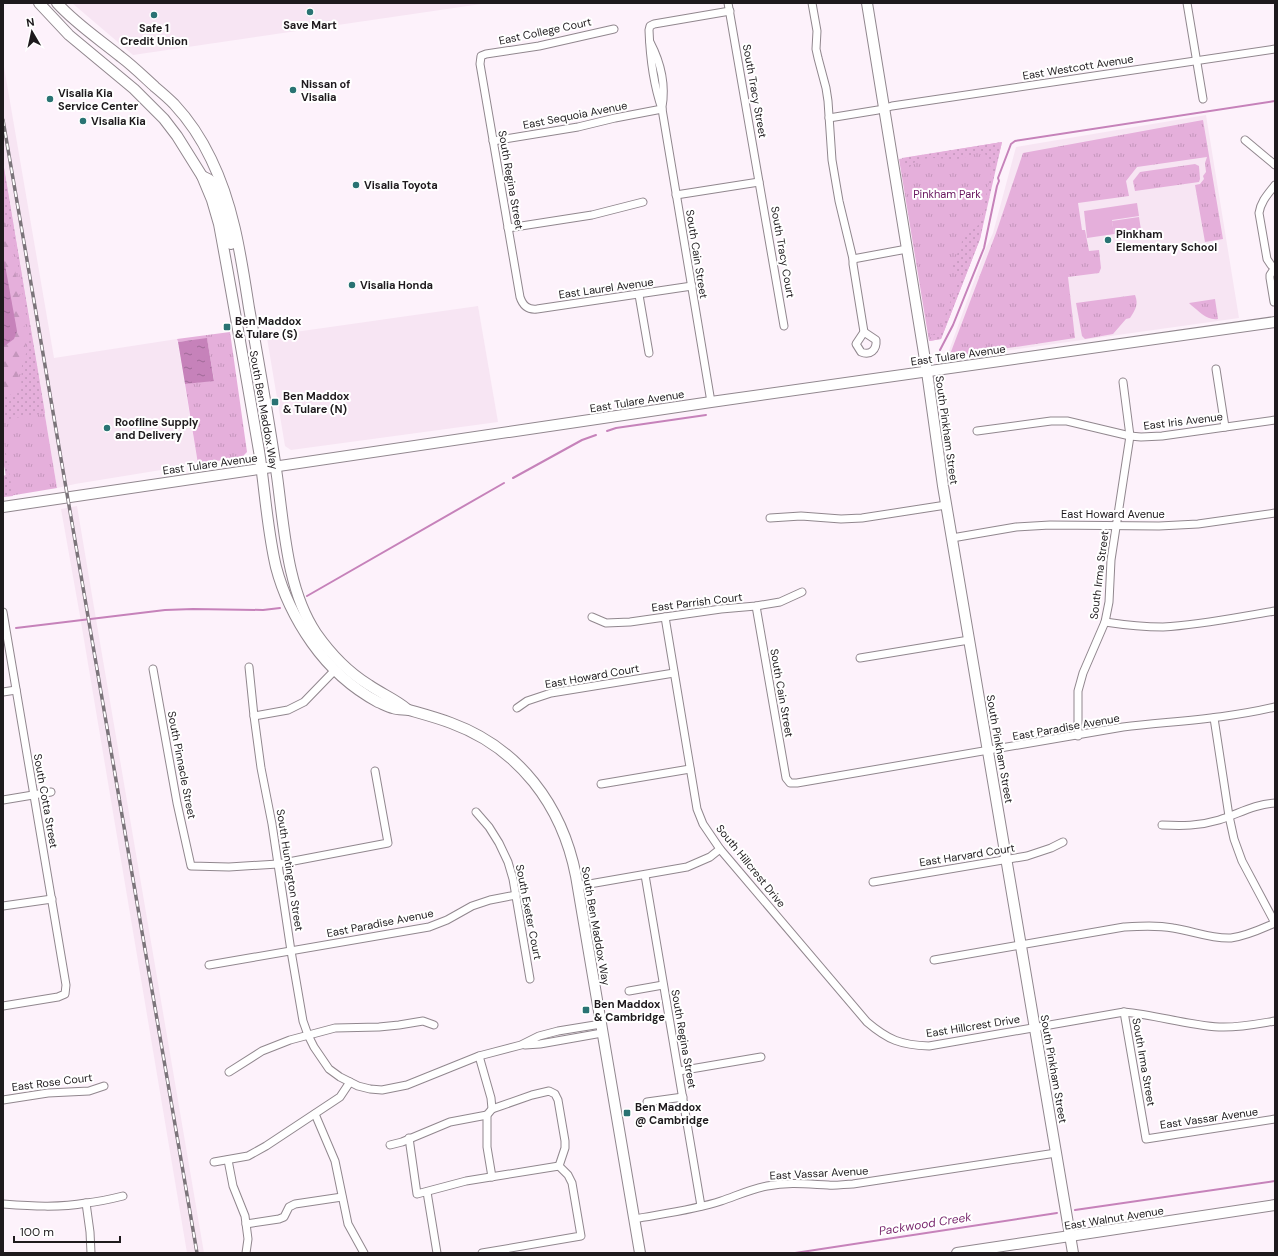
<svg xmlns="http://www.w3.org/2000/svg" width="1278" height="1256" font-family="'DM Sans',sans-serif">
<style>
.built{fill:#f7e5f3}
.grass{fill:url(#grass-tufts)}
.forest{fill:url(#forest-firs)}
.garden{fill:url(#garden-dots)}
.pitch{fill:#e5afdb}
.water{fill:url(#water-ripples)}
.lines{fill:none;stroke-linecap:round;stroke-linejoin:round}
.stream{stroke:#c682ba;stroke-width:2}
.street-casing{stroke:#91878e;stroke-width:9}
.secondary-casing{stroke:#91878e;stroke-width:12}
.street{stroke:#fff;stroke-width:7}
.secondary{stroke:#fff;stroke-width:10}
.rail-casing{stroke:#7b747a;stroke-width:3.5}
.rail{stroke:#fff;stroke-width:2;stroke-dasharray:6;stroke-linecap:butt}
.poi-dot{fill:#297373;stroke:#fff;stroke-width:1.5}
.labels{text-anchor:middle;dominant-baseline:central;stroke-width:4;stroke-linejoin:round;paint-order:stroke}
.poi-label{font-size:11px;font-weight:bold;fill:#1e1a1d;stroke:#fff;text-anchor:start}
.street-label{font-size:11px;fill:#1e1a1d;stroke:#fff}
.park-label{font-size:11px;fill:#68165e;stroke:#fff}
.water-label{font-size:12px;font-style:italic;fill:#7b2a70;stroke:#fff}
</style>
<defs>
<pattern id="grass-tufts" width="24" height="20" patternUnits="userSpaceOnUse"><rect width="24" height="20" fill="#e5afdb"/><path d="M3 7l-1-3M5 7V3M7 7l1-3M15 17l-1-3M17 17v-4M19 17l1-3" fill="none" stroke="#c496bc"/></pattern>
<pattern id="forest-firs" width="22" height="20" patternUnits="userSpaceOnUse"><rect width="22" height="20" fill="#e5afdb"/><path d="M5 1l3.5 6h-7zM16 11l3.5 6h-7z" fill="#c496bc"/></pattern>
<pattern id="garden-dots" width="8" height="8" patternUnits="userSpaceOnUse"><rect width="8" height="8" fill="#e5afdb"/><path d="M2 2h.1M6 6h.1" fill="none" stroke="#c496bc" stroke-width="1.8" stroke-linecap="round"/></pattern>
<pattern id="water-ripples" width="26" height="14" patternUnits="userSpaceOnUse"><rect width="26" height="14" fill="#c682ba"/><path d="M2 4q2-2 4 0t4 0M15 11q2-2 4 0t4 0" fill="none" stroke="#a06a97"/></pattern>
</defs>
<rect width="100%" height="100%" fill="#fdf2fb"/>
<g class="built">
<path d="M 72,3 L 488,3 L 133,55 Z"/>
<path d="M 3,61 L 54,358 L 177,339 L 198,464 L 75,484 L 57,488 L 3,162 Z"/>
<path d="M 1206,115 L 1239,318 L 946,359 L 986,248 L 993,233 L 1016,147 Z"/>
<path d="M 478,306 L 498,422 L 291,450 L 285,446 L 267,338 L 288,333 Z"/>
<path d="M 77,506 L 97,625 L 204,1253 L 187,1253 L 80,616 L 61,509 Z"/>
</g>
<g class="grass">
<path d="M 1203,120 L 1223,239 L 1205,242 L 1195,185 L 1200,184 L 1204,179 L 1203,176 L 1206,172 L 1205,163 L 1207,157 L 1137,167 L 1126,181 L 1129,196 L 1078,203 L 1082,230 L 1085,230 L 1089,251 L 1099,250 L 1101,268 L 1099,273 L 1068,277 L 1075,338 L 949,357 L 996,233 L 1023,153 Z"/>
<path d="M 1002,142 L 988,198 L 980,239 L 941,339 L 929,341 L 899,159 Z"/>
<path d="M 3,162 L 57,488 L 9,496 L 3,458 Z"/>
<path d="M 1195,164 L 1199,166 L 1200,179 L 1199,182 L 1135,191 L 1133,181 L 1140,172 Z"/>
<path d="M 1135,295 C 1139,305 1135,310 1130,318 L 1126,319 L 1113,334 L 1085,339 L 1082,336 L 1076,303 Z"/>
<path d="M 1215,299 L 1218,319 C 1207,321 1199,311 1191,305 L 1189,303 Z"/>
<path d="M 230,332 L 247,452 L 242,457 L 198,464 L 185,384 L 214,380 L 207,339 L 178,342 L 177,339 Z"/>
</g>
<path class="forest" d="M 3,220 L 8,229 L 10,239 L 25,330 L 26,344 L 19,367 L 18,388 L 16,390 L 3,394 Z"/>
<g class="garden">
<path d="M 1002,142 L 980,239 L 941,339 L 930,341 L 930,335 L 938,333 L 959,280 C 960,273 956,268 949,267 C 956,263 955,259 958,252 C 960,246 963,243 962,236 L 980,224 L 991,173 C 991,167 992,159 986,155 C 978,149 971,156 963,158 C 949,161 933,155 919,160 C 914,162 910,166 908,170 L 902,158 Z"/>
<path d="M 3,162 L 45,413 L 3,420 L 3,397 L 16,393 L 21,387 L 22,365 L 27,351 L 28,341 L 27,321 L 12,229 L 6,218 L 3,216 Z"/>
<path d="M 3,435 L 13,496 L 4,497 L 3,476 L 6,475 L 3,458 Z"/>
</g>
<g class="pitch">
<path d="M 1137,203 L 1139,216 L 1112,220 L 1114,234 L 1087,238 L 1084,211 Z"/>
<path d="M 1139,217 L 1141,230 L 1114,234 L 1112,221 Z"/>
</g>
<g class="water">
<path d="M 3,254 L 17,331 L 14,339 L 3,347 Z"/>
<path d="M 207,338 L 214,381 L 185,384 L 178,342 Z"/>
</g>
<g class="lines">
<g class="stream">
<path d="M 940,350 L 953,325 L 984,248 L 997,186 L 999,181 L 998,178 L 1011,144 L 1015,141 L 1275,101"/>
<path d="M 607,431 L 616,428 L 706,415"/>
<path d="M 513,478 L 582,440 L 596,435"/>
<path d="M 307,596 L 504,483"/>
<path d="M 16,628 L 165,610 L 193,609 L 263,610 L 280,608"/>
<path d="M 1075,1210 L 1275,1181"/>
<path d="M 795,1253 L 1057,1213"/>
</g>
<defs>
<g id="street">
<path d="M 728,3 L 784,326"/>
<path d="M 812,3 L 817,31 L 816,49 L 818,58 L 826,88 L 828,101 L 832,160 L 839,201 L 853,259 L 853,264 L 864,332"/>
<path d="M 1187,3 L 1203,99"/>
<path d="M 614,29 L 539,46 L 486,54 L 481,56 L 480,64 L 520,297 C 523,306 528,310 537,309 L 692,286"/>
<path d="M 650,42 C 661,63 666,84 662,107"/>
<path d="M 829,118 L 878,110 L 892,106 L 1275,49"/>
<path d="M 1245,140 L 1275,165"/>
<path d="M 493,141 L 578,127 L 615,118 L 662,109"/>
<path d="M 1275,185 C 1268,194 1261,201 1259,213 L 1267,259 L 1271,265 L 1275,269"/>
<path d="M 676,195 L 759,182"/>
<path d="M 508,228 L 592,215 L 643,202"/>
<path d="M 853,259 L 907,249"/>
<path d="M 639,295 L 649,353"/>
<path d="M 1274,302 L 1270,278 L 1270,275 L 1274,269"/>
<path d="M 864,332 L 876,340 C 877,350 870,356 861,352 L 856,344 Z"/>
<path d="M 1216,369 L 1225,427"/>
<path d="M 711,402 L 662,109 C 653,83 650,57 649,30 L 650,26 L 654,24 L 730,11"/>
<path d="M 977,431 L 1051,421 L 1067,421 L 1130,436 L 1141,437 L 1162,436 L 1275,420"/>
<path d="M 770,518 L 801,516 L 841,519 L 862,518 L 946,505"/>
<path d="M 952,538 L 1016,527 L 1050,525 L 1159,526 L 1198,524 L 1275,513"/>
<path d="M 756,606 L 786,778 L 790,783 L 797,783 L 1123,727 C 1174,721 1225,719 1275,707"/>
<path d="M 3,612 L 66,985 L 65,994 L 58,997 L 3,1006"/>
<path d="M 592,617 L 606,623 L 630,622 L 721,609 L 756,606 L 780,602 L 802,592"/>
<path d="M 665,617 L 697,809 L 703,824 L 720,849 L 867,1022 C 888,1040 901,1045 929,1046 L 1124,1012 C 1156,1015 1187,1025 1219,1027 C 1238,1028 1257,1024 1275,1021"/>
<path d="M 1105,622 C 1125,625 1144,627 1163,627 C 1201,625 1238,617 1275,611"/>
<path d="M 860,658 L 969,640"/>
<path d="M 249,667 L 254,716 L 261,768 L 272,824 L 291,951 L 303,1021 L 308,1035 L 314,1047 L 329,1069 L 340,1077 L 358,1086 L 370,1089 L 382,1090 L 407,1085 L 479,1056 L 521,1045 L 539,1036 L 558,1031 L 601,1024"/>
<path d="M 153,669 L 177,803 L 191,866 L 229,867 L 278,864 L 388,843 L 375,771"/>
<path d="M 3,692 L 16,690"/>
<path d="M 517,708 L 527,701 L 551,693 L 674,673"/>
<path d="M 254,716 L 288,710 L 304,702 L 335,670"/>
<path d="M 1214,718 L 1229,816 L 1234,839 L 1242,861 L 1275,923"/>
<path d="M 1078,736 L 1078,691 L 1083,673 L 1105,622 L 1109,602 L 1111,560 L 1130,436 L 1123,382"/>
<path d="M 601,784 L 690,769"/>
<path d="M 3,800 L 51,792"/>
<path d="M 476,812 L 489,827 L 499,843 L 508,862 L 513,879 L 530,979"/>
<path d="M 1162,825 C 1182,826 1199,826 1219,820 C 1238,814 1255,804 1275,803"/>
<path d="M 645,875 L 701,1206"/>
<path d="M 873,882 L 1027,856 L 1051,848 L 1063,842"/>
<path d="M 578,886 L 687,867 L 710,857 L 720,849"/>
<path d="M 3,906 L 52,899"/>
<path d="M 934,960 L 1124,927 C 1141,926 1157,925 1173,928 C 1193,931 1211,939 1231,938 C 1247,936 1261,929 1275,923"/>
<path d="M 209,965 L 429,927 L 447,920 L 472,906 L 490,900 L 516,895"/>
<path d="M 629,991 L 663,985"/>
<path d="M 1124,1012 L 1146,1139 L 1275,1119"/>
<path d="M 525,1045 L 540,1044 L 602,1033"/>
<path d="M 479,1056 L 491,1098 L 492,1109 L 487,1115 L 487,1147 L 492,1177"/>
<path d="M 679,1071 L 761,1057"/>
<path d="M 229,1072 L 262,1051 L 290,1040 L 335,1028 L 379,1027 L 399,1025 L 423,1021 L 434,1025"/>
<path d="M 3,1100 L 48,1093 L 89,1091 L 104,1086"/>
<path d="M 647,1102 L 683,1097"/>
<path d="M 315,1114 L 335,1161 L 348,1224 L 364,1253"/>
<path d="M 409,1138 L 417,1194 L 466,1181 L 559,1166"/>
<path d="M 390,1145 L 402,1142 L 450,1122 L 487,1115"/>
<path d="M 228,1160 L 233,1186 L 245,1216 L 248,1239 L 246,1253"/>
<path d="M 214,1162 L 248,1156 L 266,1146 L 340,1097 L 350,1082"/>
<path d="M 427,1192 L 437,1253"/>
<path d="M 86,1203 L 90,1232 L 91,1253"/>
<path d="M 3,1204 C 31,1206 59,1208 86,1203 C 99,1202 111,1199 123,1196"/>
<path d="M 634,1219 C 661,1214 694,1210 721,1201 C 736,1196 751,1189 767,1186 C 789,1182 806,1184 828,1185 C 836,1186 845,1184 853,1184 L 1056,1153"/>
<path d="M 246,1224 L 279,1219 L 284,1217 L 289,1207 L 295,1204 L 342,1197"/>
<path d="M 482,1253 L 581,1236 L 572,1183 L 568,1175 L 559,1166 L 565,1148 L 565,1141 L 558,1100 L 555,1094 L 549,1091 L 532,1095 L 492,1109"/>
</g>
<g id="secondary">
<path d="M 39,3 L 69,35 L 134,89 L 164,119 L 177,136 L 202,176 L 212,200 L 219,224 C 233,299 246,375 259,451 C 265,489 267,529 276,567 C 283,594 296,620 312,643 C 329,667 352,688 378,702 C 383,704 388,707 393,708 C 398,710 404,709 409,710 C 423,714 438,718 451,723 C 519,748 562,805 576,876 L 640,1253"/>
<path d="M 57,3 C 76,24 99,39 121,57 C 133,66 144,77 155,87 C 161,92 168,98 174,104 C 188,119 202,140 211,159 C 234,206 241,257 249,308 C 259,364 269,420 277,476 C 284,527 287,590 316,633 C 330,653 348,672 369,685 C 382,694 395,699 407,709"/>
<path d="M 867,3 L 927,372 L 943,486 L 1073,1253"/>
<path d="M 202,176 C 205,178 208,178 211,181 C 219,188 228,232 231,244"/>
<path d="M 3,507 L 711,402 L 1275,322"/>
<path d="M 957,1253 L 1275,1205"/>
</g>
</defs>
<use href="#street" class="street-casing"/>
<use href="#secondary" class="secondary-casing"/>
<use href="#street" class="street"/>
<use href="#secondary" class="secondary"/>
<defs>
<path id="rail" d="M 3,120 L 197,1253"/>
</defs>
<use href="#rail" class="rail-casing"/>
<use href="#rail" class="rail"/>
</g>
<g class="poi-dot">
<circle cx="310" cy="12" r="4"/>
<circle cx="154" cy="15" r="4"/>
<circle cx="293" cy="90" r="4"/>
<circle cx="50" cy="99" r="4"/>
<circle cx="83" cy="121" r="4"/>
<circle cx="356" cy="185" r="4"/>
<circle cx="1108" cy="240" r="4"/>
<circle cx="352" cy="285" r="4"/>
<rect x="223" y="323" width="8" height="8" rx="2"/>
<rect x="271" y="398" width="8" height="8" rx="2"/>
<circle cx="107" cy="428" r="4"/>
<rect x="582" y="1006" width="8" height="8" rx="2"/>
<rect x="623" y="1109" width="8" height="8" rx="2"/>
</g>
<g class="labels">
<g class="poi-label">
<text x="310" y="25" text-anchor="middle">Save Mart</text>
<text x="154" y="28" text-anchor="middle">Safe 1<tspan x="154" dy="13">Credit Union</tspan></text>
<text x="301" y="84">Nissan of<tspan x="301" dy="13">Visalia</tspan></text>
<text x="58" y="93">Visalia Kia<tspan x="58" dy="13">Service Center</tspan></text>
<text x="91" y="121">Visalia Kia</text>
<text x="364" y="185">Visalia Toyota</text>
<text x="1116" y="234">Pinkham<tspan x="1116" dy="13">Elementary School</tspan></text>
<text x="360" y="285">Visalia Honda</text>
<text x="235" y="321">Ben Maddox<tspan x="235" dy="13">&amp; Tulare (S)</tspan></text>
<text x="283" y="396">Ben Maddox<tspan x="283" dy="13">&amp; Tulare (N)</tspan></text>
<text x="115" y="422">Roofline Supply<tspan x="115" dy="13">and Delivery</tspan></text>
<text x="594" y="1004">Ben Maddox<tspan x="594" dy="13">&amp; Cambridge</tspan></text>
<text x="635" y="1107">Ben Maddox<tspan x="635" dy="13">@ Cambridge</tspan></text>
</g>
<g class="street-label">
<text transform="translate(545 31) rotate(-12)">East College Court</text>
<text transform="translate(1078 67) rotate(-9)">East Westcott Avenue</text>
<text transform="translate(755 91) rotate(80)">South Tracy Street</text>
<text transform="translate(575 115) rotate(-11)">East Sequoia Avenue</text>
<text transform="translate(511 180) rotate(80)">South Regina Street</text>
<text transform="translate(783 252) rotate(80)">South Tracy Court</text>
<text transform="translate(697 254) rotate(81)">South Cain Street</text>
<text transform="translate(606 288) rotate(-8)">East Laurel Avenue</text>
<text transform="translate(958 355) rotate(-8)">East Tulare Avenue</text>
<text transform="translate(637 401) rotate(-9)">East Tulare Avenue</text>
<text transform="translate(264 410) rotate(80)">South Ben Maddox Way</text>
<text transform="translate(1183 421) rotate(-7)">East Iris Avenue</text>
<text transform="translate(947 430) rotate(82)">South Pinkham Street</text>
<text transform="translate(210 464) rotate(-8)">East Tulare Avenue</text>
<text x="1113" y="514">East Howard Avenue</text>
<text transform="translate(1099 575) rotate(-83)">South Irma Street</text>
<text transform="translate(697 602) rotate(-7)">East Parrish Court</text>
<text transform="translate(592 676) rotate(-10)">East Howard Court</text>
<text transform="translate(782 693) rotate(80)">South Cain Street</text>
<text transform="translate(1066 727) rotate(-10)">East Paradise Avenue</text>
<text transform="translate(1000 749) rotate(80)">South Pinkham Street</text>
<text transform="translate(182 765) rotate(79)">South Pinnacle Street</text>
<text transform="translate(46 801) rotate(80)">South Cotta Street</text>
<text transform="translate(967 855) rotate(-9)">East Harvard Court</text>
<text transform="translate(751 866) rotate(51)">South Hillcrest Drive</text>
<text transform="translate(290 870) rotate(81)">South Huntington Street</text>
<text transform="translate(529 912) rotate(79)">South Exeter Court</text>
<text transform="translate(380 923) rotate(-11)">East Paradise Avenue</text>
<text transform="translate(596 926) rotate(80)">South Ben Maddox Way</text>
<text transform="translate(973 1026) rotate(-9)">East Hillcrest Drive</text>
<text transform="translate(684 1039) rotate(80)">South Regina Street</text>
<text transform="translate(1144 1062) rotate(80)">South Irma Street</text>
<text transform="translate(1054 1069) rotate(80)">South Pinkham Street</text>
<text transform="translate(52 1082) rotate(-7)">East Rose Court</text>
<text transform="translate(1209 1118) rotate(-8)">East Vassar Avenue</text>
<text transform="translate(819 1173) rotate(-3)">East Vassar Avenue</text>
<text transform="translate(1114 1218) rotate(-9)">East Walnut Avenue</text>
</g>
<g class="park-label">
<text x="947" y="194">Pinkham Park</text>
</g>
<g class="water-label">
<text transform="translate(925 1224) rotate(-9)">Packwood Creek</text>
</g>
</g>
<rect width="1278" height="1256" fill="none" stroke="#1e1a1d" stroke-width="8"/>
<g transform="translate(32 32) rotate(351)" stroke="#ffffff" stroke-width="3" paint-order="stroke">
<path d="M0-3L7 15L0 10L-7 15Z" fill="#1e1a1d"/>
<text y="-6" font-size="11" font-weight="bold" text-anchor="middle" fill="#1e1a1d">N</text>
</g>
<path d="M14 1236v6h106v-6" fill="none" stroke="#1e1a1d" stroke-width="2"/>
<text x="20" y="1236" font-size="12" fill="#1e1a1d" stroke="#ffffff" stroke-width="3" paint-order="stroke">100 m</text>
</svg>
